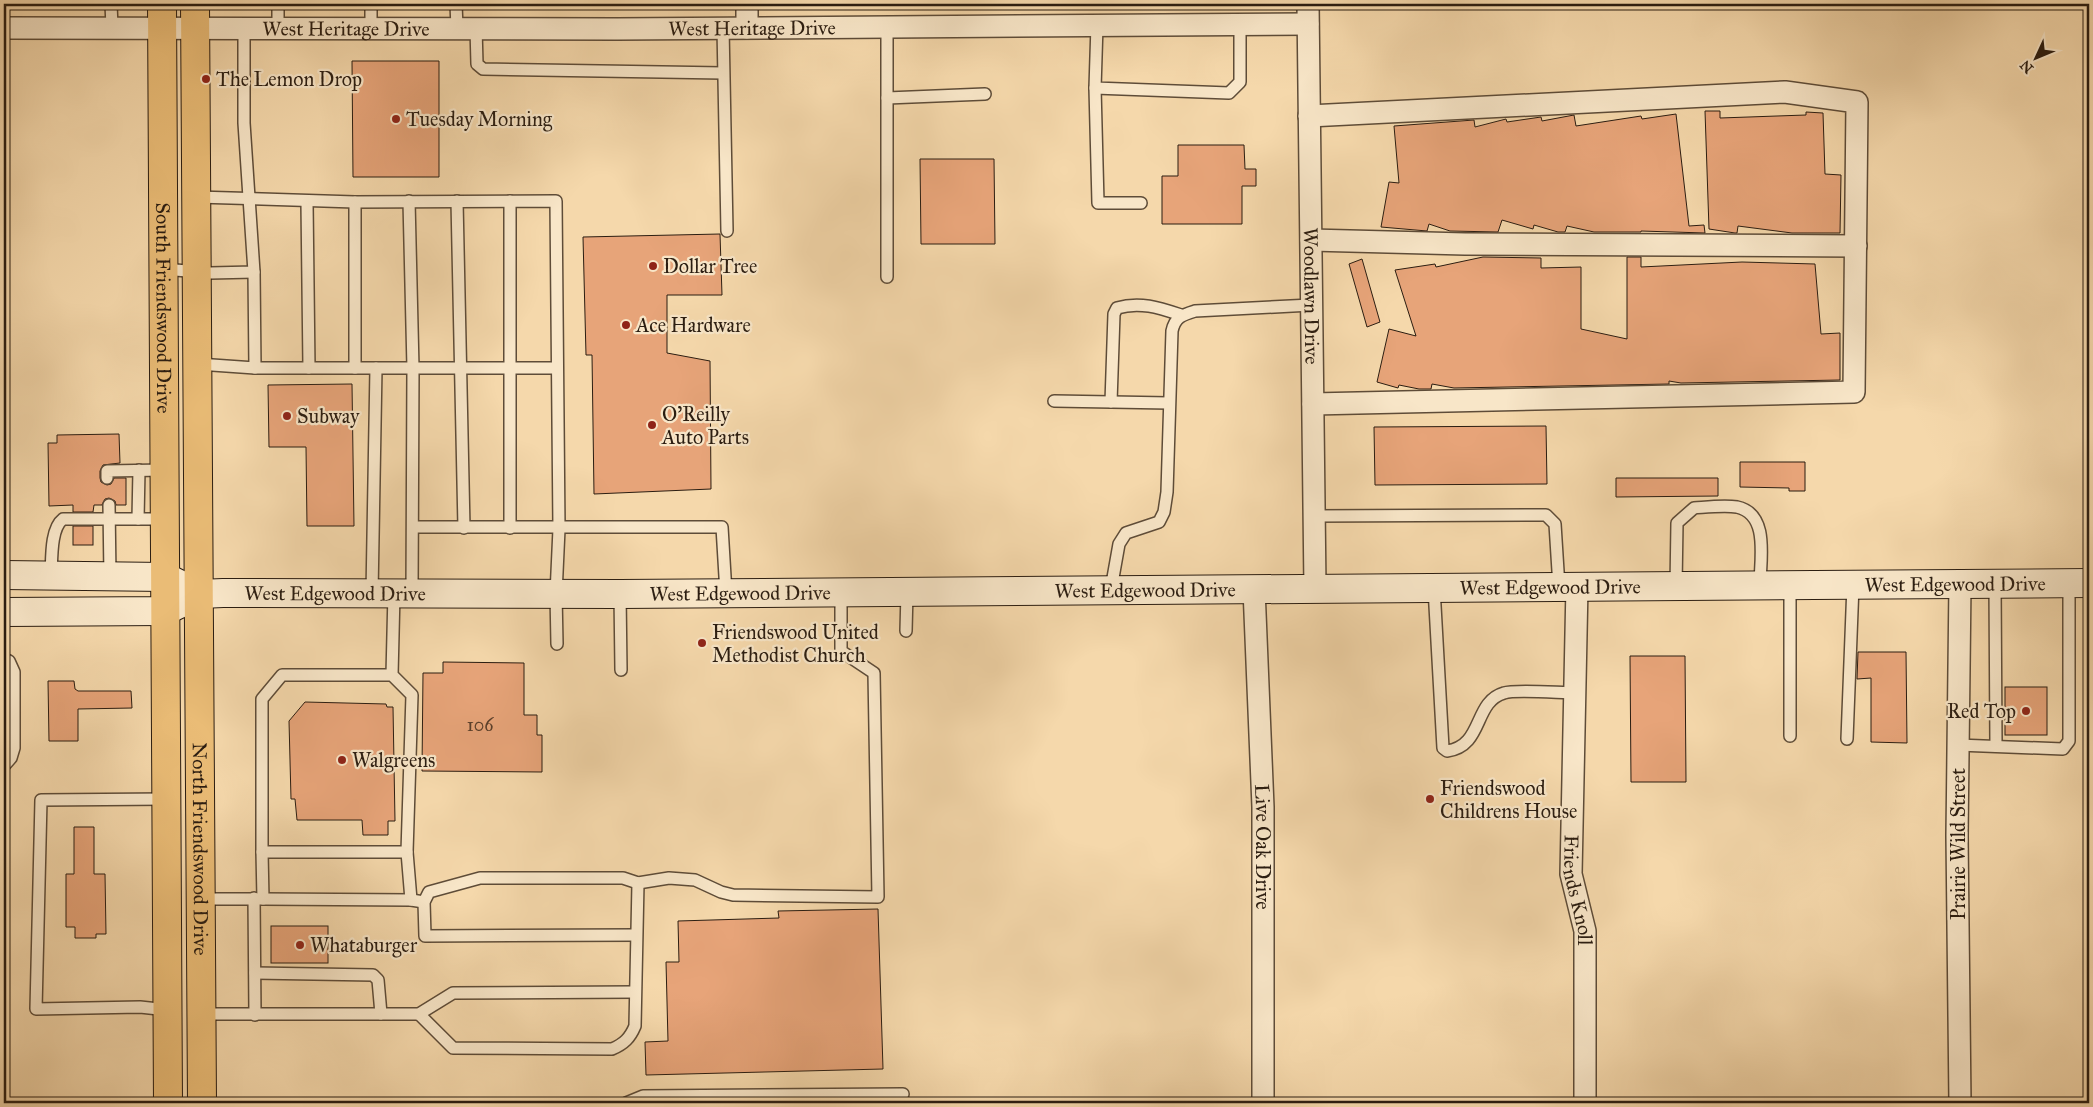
<svg xmlns="http://www.w3.org/2000/svg" width="2093" height="1107" font-family="'IM FELL Great Primer',serif">
<style>
.building{fill:#e7a479;stroke:#2b1d11}
.lines{fill:none;stroke-linecap:round;stroke-linejoin:round}
.service-casing{stroke:#5e4c38;stroke-width:14}
.minor-casing{stroke:#5e4c38;stroke-width:24}
.secondary-casing{stroke:#2b1d11;stroke-width:30}
.primary-casing{stroke:#2b1d11;stroke-width:30}
.service{stroke:#f8e6c8;stroke-width:11}
.minor{stroke:#f8e6c8;stroke-width:21}
.secondary{stroke:#f8e6c8;stroke-width:28}
.primary{stroke:#eabc76;stroke-width:28}
.poi-dot{fill:#8f2418;stroke:#f8e6c8;stroke-width:2}
.labels{text-anchor:middle;dominant-baseline:central;stroke-width:4.5;stroke-linejoin:round;paint-order:stroke}
.number-label{font-size:18px;fill:#5a3f2b}
.street-label{font-size:20px;fill:#2b1d11;stroke:#f8e6c8}
.poi-label{font-size:20px;fill:#2b1d11;stroke:#f8e6c8;text-anchor:start}
</style>
<rect width="100%" height="100%" fill="#f5d8ab"/>
<filter id="stains"><feTurbulence type="fractalNoise" baseFrequency=".004" numOctaves="4"/><feColorMatrix values="0 0 0 0 .2 0 0 0 0 .09 0 0 0 0 .02 0 0 0 .5 -.17"/></filter>
<radialGradient id="worn" r=".72"><stop offset=".6" stop-color="#630" stop-opacity="0"/><stop offset="1" stop-color="#630" stop-opacity=".3"/></radialGradient>
<g class="building">
<path d="M 352,61 L 439,61 L 439,177 L 353,177 Z"/>
<path d="M 1705,111 L 1720,111 L 1720,118 L 1806,115 L 1806,112 L 1823,113 L 1825,174 L 1841,175 L 1840,233 L 1792,233 L 1738,226 L 1737,233 L 1735,233 L 1709,229 Z"/>
<path d="M 1676,114 L 1689,226 L 1704,225 L 1705,233 L 1641,231 L 1641,232 L 1594,232 L 1567,226 L 1565,232 L 1558,232 L 1534,225 L 1533,229 L 1502,220 L 1498,232 L 1450,231 L 1429,224 L 1427,231 L 1381,227 L 1389,182 L 1399,183 L 1394,126 L 1474,120 L 1475,127 L 1506,119 L 1507,122 L 1541,117 L 1542,121 L 1574,115 L 1576,126 L 1641,116 L 1642,119 Z"/>
<path d="M 1178,145 L 1244,145 L 1245,169 L 1256,169 L 1256,186 L 1242,186 L 1242,224 L 1162,224 L 1162,176 L 1178,176 Z"/>
<path d="M 920,159 L 994,159 L 995,244 L 921,244 Z"/>
<path d="M 720,234 L 722,295 L 667,295 L 667,353 L 710,361 L 711,489 L 594,494 L 592,355 L 586,355 L 583,237 Z"/>
<path d="M 1483,257 L 1541,258 L 1541,268 L 1581,267 L 1581,329 L 1627,339 L 1627,257 L 1641,257 L 1641,267 L 1742,262 L 1815,264 L 1821,334 L 1840,333 L 1840,380 L 1681,383 L 1669,381 L 1669,384 L 1454,388 L 1432,384 L 1431,389 L 1419,389 L 1399,385 L 1398,388 L 1377,382 L 1389,329 L 1416,336 L 1395,270 L 1435,264 L 1436,267 Z"/>
<path d="M 1362,259 L 1380,322 L 1367,327 L 1349,264 Z"/>
<path d="M 352,384 L 354,526 L 307,526 L 306,447 L 269,447 L 268,385 Z"/>
<path d="M 1546,426 L 1547,484 L 1375,485 L 1374,427 Z"/>
<path d="M 119,434 L 120,463 L 103,465 L 100,471 L 100,478 L 101,482 L 107,485 L 111,484 L 114,478 L 126,478 L 126,505 L 116,505 L 115,501 L 109,498 L 105,499 L 102,505 L 94,505 L 93,512 L 73,512 L 73,505 L 49,506 L 48,443 L 57,443 L 57,435 Z"/>
<path d="M 1740,462 L 1805,462 L 1805,491 L 1789,491 L 1789,488 L 1740,487 Z"/>
<path d="M 1616,478 L 1718,478 L 1718,496 L 1616,497 Z"/>
<rect x="73" y="526" width="20" height="19"/>
<path d="M 1858,652 L 1906,652 L 1907,743 L 1871,742 L 1871,678 L 1857,679 Z"/>
<path d="M 1630,656 L 1685,656 L 1686,782 L 1631,782 Z"/>
<path d="M 443,662 L 524,663 L 524,715 L 537,715 L 537,735 L 542,735 L 542,772 L 422,771 L 423,673 L 443,673 Z"/>
<path d="M 48,681 L 74,681 L 75,689 L 78,691 L 131,691 L 132,708 L 78,709 L 78,741 L 49,741 Z"/>
<rect x="2005" y="687" width="42" height="48"/>
<path d="M 305,702 L 386,704 L 387,707 L 393,707 L 395,821 L 388,821 L 388,835 L 363,835 L 362,820 L 297,820 L 295,799 L 291,799 L 289,721 Z"/>
<path d="M 74,827 L 94,827 L 94,874 L 105,874 L 106,934 L 96,934 L 96,938 L 75,938 L 75,927 L 66,927 L 66,874 L 74,874 Z"/>
<path d="M 878,909 L 883,1069 L 646,1075 L 645,1042 L 668,1041 L 666,962 L 679,962 L 678,921 L 779,918 L 778,911 Z"/>
<rect x="271" y="926" width="57" height="37"/>
</g>
<g class="lines">
<defs>
<g id="service">
<path d="M 111,4 L 112,27"/>
<path d="M 278,4 L 278,28"/>
<path d="M 456,4 L 457,28"/>
<path d="M 1097,25 L 1095,88 L 1229,93 L 1240,82 L 1240,24"/>
<path d="M 371,28 L 371,4"/>
<path d="M 476,28 L 477,64 L 483,69 L 723,73"/>
<path d="M 723,28 L 727,231"/>
<path d="M 1095,88 L 1098,203 L 1141,203"/>
<path d="M 887,98 L 985,94"/>
<path d="M 197,197 L 355,202 L 556,201 L 559,529 L 556,594 L 557,644"/>
<path d="M 457,201 L 464,528"/>
<path d="M 510,201 L 510,528"/>
<path d="M 307,202 L 309,368"/>
<path d="M 164,269 L 210,273 L 254,272 L 244,123 L 244,28"/>
<path d="M 887,277 L 887,27"/>
<path d="M 198,364 L 255,368 L 254,272"/>
<path d="M 255,368 L 376,368 L 372,593"/>
<path d="M 355,368 L 355,202"/>
<path d="M 376,368 L 413,368 L 409,201"/>
<path d="M 1054,401 L 1169,403"/>
<path d="M 1111,402 L 1114,314 L 1117,308 C 1140,301 1160,308 1181,315"/>
<path d="M 107,478 L 107,471 L 164,470"/>
<path d="M 109,505 L 110,576"/>
<path d="M 1314,516 L 1546,515 L 1555,524 L 1559,587"/>
<path d="M 138,519 L 139,470"/>
<path d="M 414,527 L 722,527 L 726,593"/>
<path d="M 51,576 C 52,560 50,529 63,519 L 164,519"/>
<path d="M 1995,584 L 1996,746"/>
<path d="M 1676,586 L 1677,523 L 1694,508 C 1708,507 1724,505 1737,507 C 1770,514 1760,560 1760,585"/>
<path d="M 1434,588 L 1443,748 L 1447,751 C 1484,746 1473,702 1504,693 C 1515,689 1560,693 1575,693"/>
<path d="M 1111,589 L 1119,544 L 1126,533 L 1159,522 L 1164,512 L 1167,492 L 1172,331 C 1175,317 1182,315 1195,311 L 1311,305"/>
<path d="M 412,593 L 413,368 L 557,368"/>
<path d="M 620,594 L 621,670"/>
<path d="M 906,631 L 907,592"/>
<path d="M 4,659 L 9,661 L 14,672 L 14,748 L 11,758 L 4,766"/>
<path d="M 392,675 L 412,695 L 407,852 L 262,852 L 262,699 L 282,675 L 392,675 L 394,593"/>
<path d="M 1790,736 L 1790,585"/>
<path d="M 1847,739 L 1853,585"/>
<path d="M 1958,745 L 2063,749 L 2069,741 L 2069,583"/>
<path d="M 167,799 L 41,800 L 36,1009 L 140,1007 L 168,1010"/>
<path d="M 407,852 L 411,900"/>
<path d="M 254,898 L 255,1015"/>
<path d="M 200,899 L 263,899 L 262,852"/>
<path d="M 263,899 L 411,900 L 424,902"/>
<path d="M 636,935 L 425,936 L 424,902 L 429,892 L 480,878 L 623,878 L 638,883 L 669,878 L 695,880 L 721,892 L 733,895 L 878,897 L 874,673 L 841,651 L 841,593"/>
<path d="M 255,973 L 373,975 L 378,980 L 381,1014"/>
<path d="M 202,1014 L 419,1014 L 453,993 L 635,992"/>
<path d="M 419,1014 L 453,1048 L 612,1049 C 624,1044 630,1038 635,1026 L 638,883"/>
<path d="M 626,1103 L 643,1096 L 903,1094"/>
</g>
<g id="minor">
<path d="M 747,4 L 747,28"/>
<path id="s1" d="M 1308,4 L 1315,588"/>
<path id="s2" d="M 4,28 L 617,29 L 1308,24"/>
<path d="M 1309,116 L 1785,92 L 1857,102 L 1854,392 L 1313,404"/>
<path d="M 1311,240 L 1465,244 L 1856,246"/>
<path id="s3" d="M 1577,586 L 1571,874 L 1585,931 L 1585,1103"/>
<path id="s4" d="M 1254,589 L 1263,807 L 1263,1103"/>
<path d="M 1960,1103 L 1957,836 L 1960,584"/>
</g>
<g id="secondary">
<path d="M 4,575 L 165,577 L 185,587"/>
<path id="s5" d="M 4,612 L 165,611 L 200,594 L 223,593 L 620,594 L 2089,583"/>
</g>
<g id="primary">
<path id="s6" d="M 162,4 L 168,1103"/>
<path id="s7" d="M 195,4 L 202,1103"/>
</g>
</defs>
<use href="#service" class="service-casing"/>
<use href="#minor" class="minor-casing"/>
<use href="#secondary" class="secondary-casing"/>
<use href="#primary" class="primary-casing"/>
<use href="#service" class="service"/>
<use href="#minor" class="minor"/>
<use href="#secondary" class="secondary"/>
<use href="#primary" class="primary"/>
</g>
<g class="poi-dot">
<circle cx="206" cy="79" r="5"/>
<circle cx="396" cy="119" r="5"/>
<circle cx="653" cy="266" r="5"/>
<circle cx="626" cy="325" r="5"/>
<circle cx="287" cy="416" r="5"/>
<circle cx="652" cy="425" r="5"/>
<circle cx="702" cy="643" r="5"/>
<circle cx="2026" cy="711" r="5"/>
<circle cx="342" cy="760" r="5"/>
<circle cx="1430" cy="799" r="5"/>
<circle cx="300" cy="945" r="5"/>
</g>
<g class="labels">
<g class="number-label">
<text x="480" y="725">106</text>
</g>
<g class="street-label">
<text stroke="none"><textPath href="#s2" startOffset="342">West Heritage Drive</textPath></text>
<text stroke="none"><textPath href="#s2" startOffset="748">West Heritage Drive</textPath></text>
<text stroke="none"><textPath href="#s1" startOffset="292">Woodlawn Drive</textPath></text>
<text stroke="none"><textPath href="#s6" startOffset="304">South Friendswood Drive</textPath></text>
<text stroke="none"><textPath href="#s5" startOffset="1955">West Edgewood Drive</textPath></text>
<text stroke="none"><textPath href="#s5" startOffset="1550">West Edgewood Drive</textPath></text>
<text stroke="none"><textPath href="#s5" startOffset="1145">West Edgewood Drive</textPath></text>
<text stroke="none"><textPath href="#s5" startOffset="335">West Edgewood Drive</textPath></text>
<text stroke="none"><textPath href="#s5" startOffset="740">West Edgewood Drive</textPath></text>
<text transform="translate(1958 844) rotate(-90)">Prairie Wild Street</text>
<text stroke="none"><textPath href="#s4" startOffset="258">Live Oak Drive</textPath></text>
<text stroke="none"><textPath href="#s7" startOffset="845">North Friendswood Drive</textPath></text>
<text stroke="none"><textPath href="#s3" startOffset="305">Friends Knoll</textPath></text>
</g>
<g class="poi-label">
<text x="216" y="79">The Lemon Drop</text>
<text x="406" y="119">Tuesday Morning</text>
<text x="663" y="266">Dollar Tree</text>
<text x="636" y="325">Ace Hardware</text>
<text x="662" y="414">O'Reilly<tspan x="662" dy="23">Auto Parts</tspan></text>
<text x="297" y="416">Subway</text>
<text x="712" y="632">Friendswood United<tspan x="712" dy="23">Methodist Church</tspan></text>
<text x="2016" y="711" text-anchor="end">Red Top</text>
<text x="352" y="760">Walgreens</text>
<text x="1440" y="788">Friendswood<tspan x="1440" dy="23">Childrens House</tspan></text>
<text x="310" y="945">Whataburger</text>
</g>
</g>
<rect width="2093" height="1107" fill="none" stroke="#f5d8ab" stroke-width="20"/>
<rect x="5" y="5" width="2083" height="1097" fill="none" stroke="#2b1d11" stroke-width="2.5"/>
<rect x="10" y="10" width="2073" height="1087" fill="none" stroke="#2b1d11"/>
<g transform="translate(2036 58) rotate(226)" stroke="#f8e6c8" stroke-width="4" paint-order="stroke">
<path d="M0-4L9 19L0 12L-9 19Z" fill="#2b1d11"/>
<text y="-8" font-size="14" font-weight="bold" text-anchor="middle" fill="#2b1d11">N</text>
</g>
<rect width="100%" height="100%" filter="url(#stains)"/>
<rect width="100%" height="100%" fill="url(#worn)"/>
</svg>
